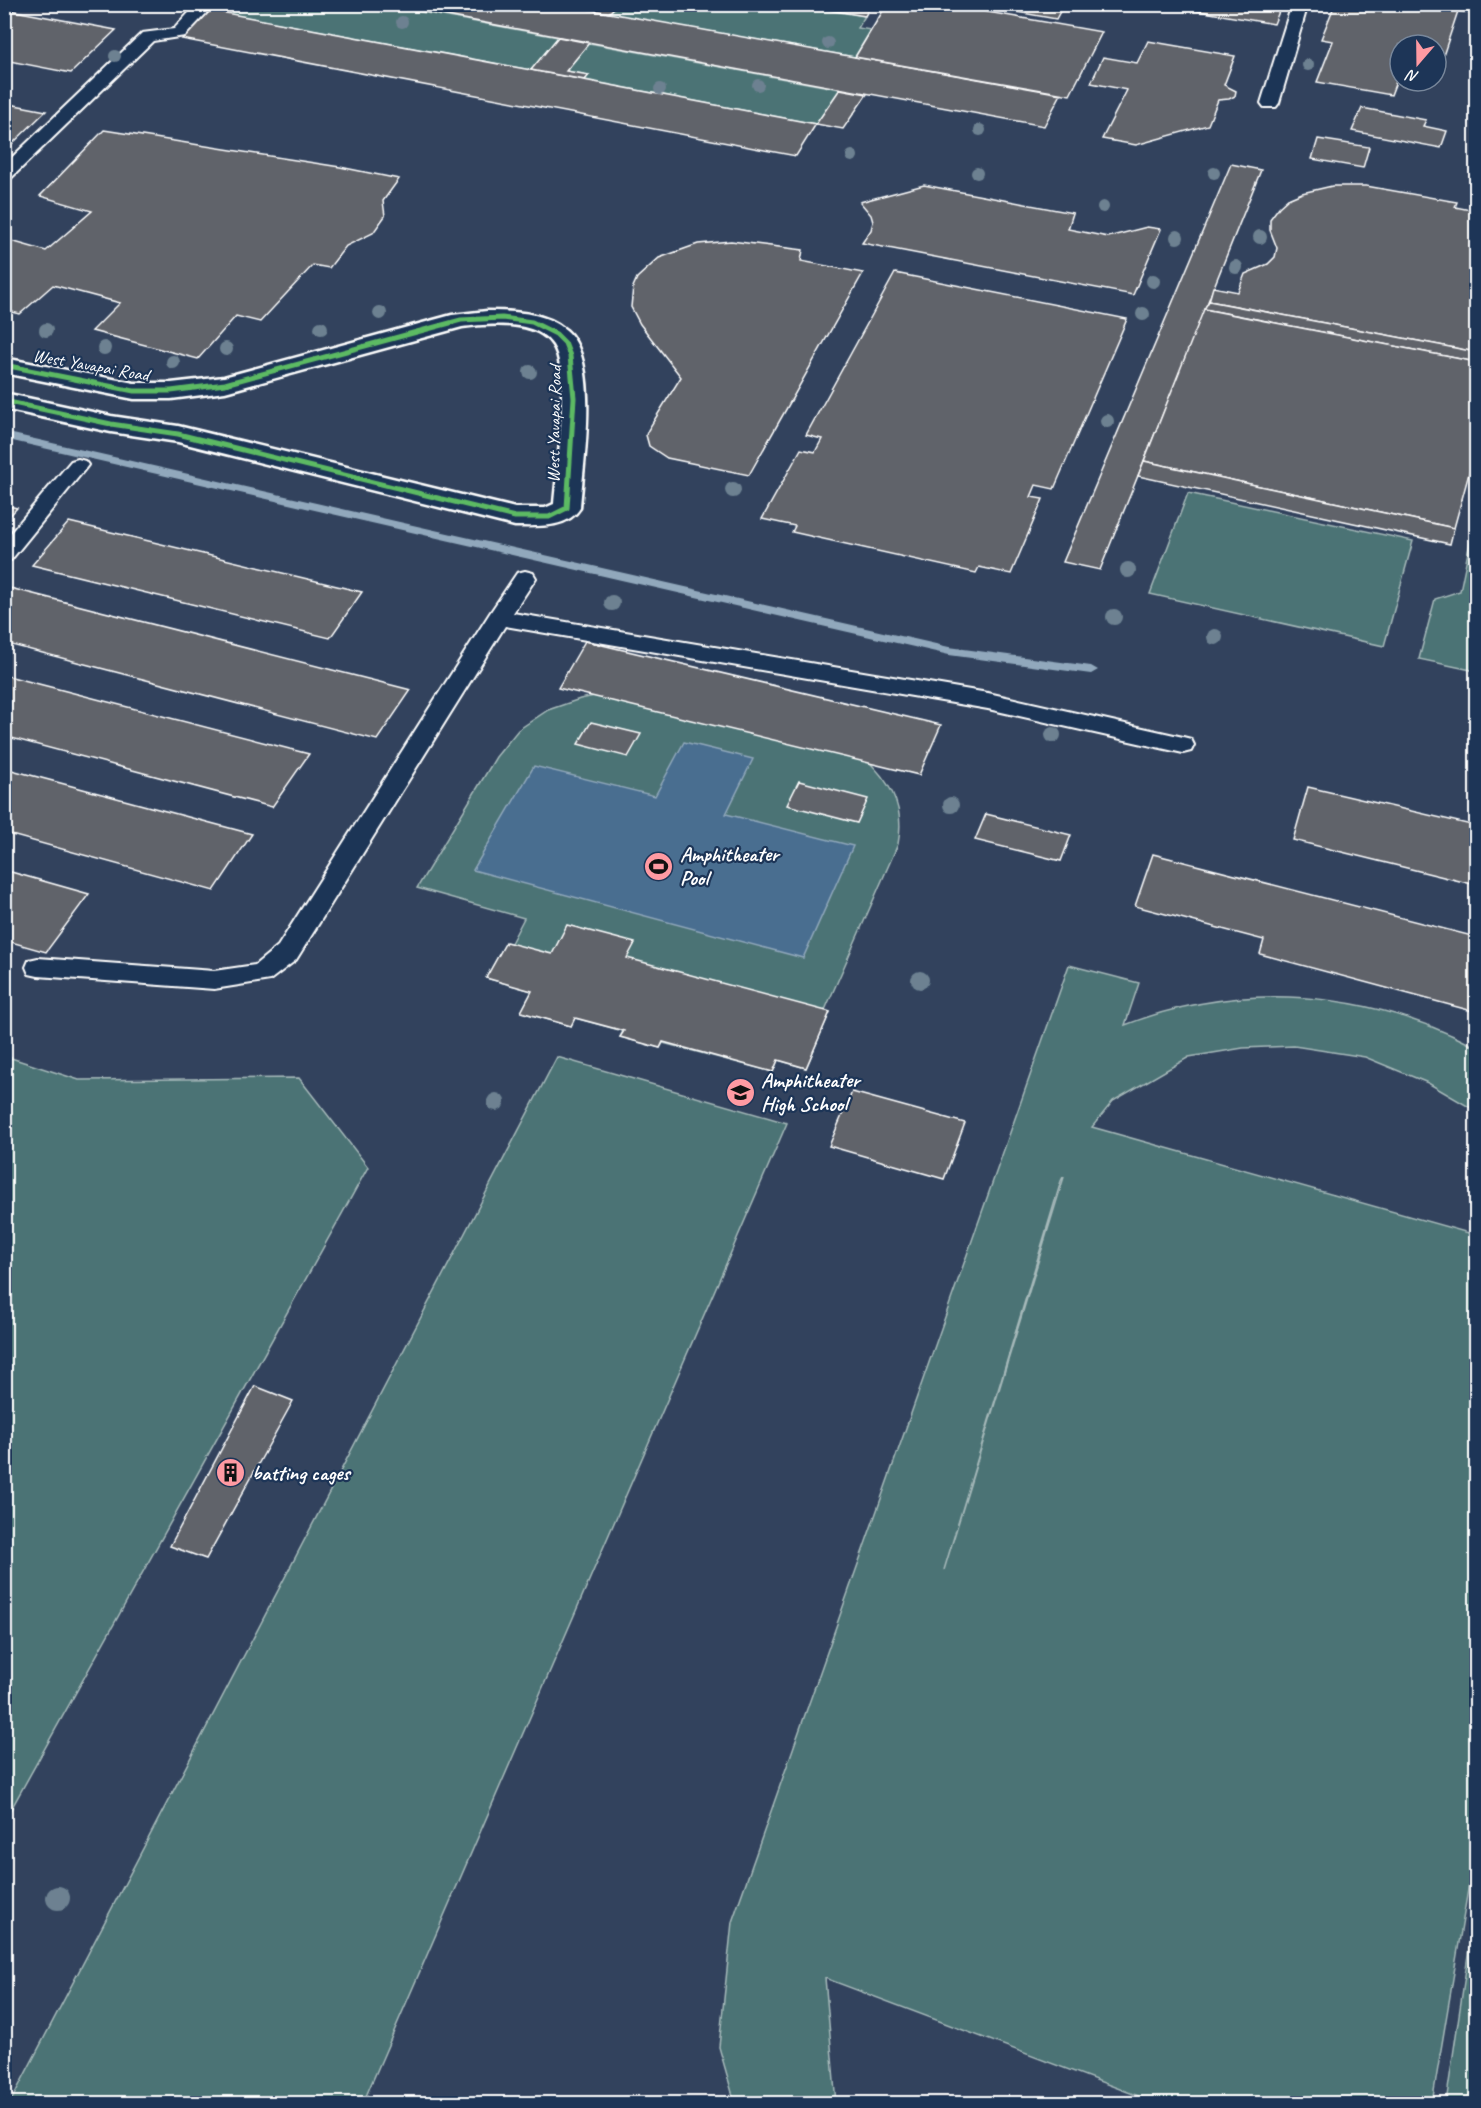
<svg xmlns="http://www.w3.org/2000/svg" width="1481" height="2108" font-family="Caveat,sans-serif">
<style>
.built{fill:#31435d;fill-rule:evenodd}
.green{fill:#4c7375;stroke:#a6b9ba;stroke-width:1.5;fill-rule:evenodd}
.water{fill:#486e90;stroke:#91a8bc;stroke-width:1.5}
.lines{fill:none;stroke-linecap:round;stroke-linejoin:round}
.stream{fill:#91a8bc;fill-rule:evenodd}
.building{fill:#61636b;stroke:#fff;stroke-width:1.5}
.service-casing{stroke:#fff;stroke-width:4}
.minor-casing{stroke:#fff;stroke-width:5}
.service{fill:#1d3557;fill-rule:evenodd}
.minor{fill:#1d3557;fill-rule:evenodd}
.cycleway-casing{stroke:#1d3557;stroke-width:8}
.cycleway{stroke:#5cba63;stroke-width:5}
.tree{fill:#6d8191}
.labels{text-anchor:middle;dominant-baseline:central;stroke-width:4.5;stroke-linejoin:round;paint-order:stroke}
.far-street-label{font-size:18px;fill:#fff;stroke:#1d3557}
.poi-label{font-size:21px;font-weight:bold;fill:#fff;stroke:#1d3557;text-anchor:start}
</style>
<rect width="100%" height="100%" fill="#1d3557"/>
<filter id="ink" filterUnits="userSpaceOnUse"><feTurbulence type="fractalNoise" baseFrequency=".0167" numOctaves="2"/><feDisplacementMap in="SourceGraphic" scale="12" xChannelSelector="R" yChannelSelector="G"/><feConvolveMatrix kernelMatrix="1 2 1 2 8 2 1 2 1" color-interpolation-filters="sRGB"/></filter>
<g filter="url(#ink)">
<path class="built" d="M 5,5 L 1476,5 L 1476,2103 L 5,2103 ZM 1400,45 L 1436,45 L 1436,81 L 1400,81 Z"/>
<g class="green">
<path d="M 239,5 L 382,5 L 558,37 L 531,70 L 229,14 Z"/>
<path d="M 594,5 L 795,5 L 865,16 L 858,28 L 871,30 L 855,57 L 609,14 L 613,8 Z"/>
<path d="M 589,43 L 840,89 L 816,124 L 585,80 L 589,75 L 566,71 Z"/>
<path d="M 1188,493 L 1413,541 L 1384,646 L 1150,594 Z"/>
<path d="M 1476,513 L 1476,671 L 1419,659 L 1435,599 L 1460,591 Z"/>
<path d="M 609,693 L 859,752 C 888,779 906,803 898,844 L 825,1010 L 830,1012 L 806,1068 L 778,1060 L 773,1072 L 663,1043 L 660,1048 L 620,1037 L 623,1031 L 575,1018 L 571,1026 L 521,1012 L 532,991 L 486,978 L 506,942 L 511,943 L 524,918 L 417,888 L 496,757 L 518,730 L 548,710 L 580,699 Z"/>
<path d="M 1069,965 L 1139,983 L 1125,1025 C 1241,980 1367,990 1476,1047 L 1476,1111 L 1428,1083 L 1365,1057 L 1294,1046 L 1243,1048 L 1189,1057 L 1113,1101 L 1092,1127 L 1476,1235 L 1476,1842 L 1432,2103 L 1157,2103 L 825,1978 L 836,2103 L 735,2103 L 719,2047 L 732,1922 ZM 1063,1177 L 1064,1177 L 944,1570 L 1061,1181 Z"/>
<path d="M 5,1056 L 79,1080 L 299,1078 L 368,1167 L 5,1820 Z"/>
<path d="M 557,1057 L 787,1123 L 363,2103 L 10,2103 Z"/>
<path d="M 1476,1901 L 1476,2103 L 1446,2103 Z"/>
</g>
<path class="water" d="M 684,742 L 753,759 L 726,814 L 853,846 L 803,958 L 473,870 L 534,766 L 655,796 Z"/>
<g class="lines">
<path class="stream" d="M 4,432 L 949,647 L 1091,666 L 1098,670 L 1091,674 L 949,655 L 4,439 Z"/>
</g>
<g class="building">
<path d="M 382,4 L 559,4 L 1061,94 L 1044,126 Z"/>
<path d="M 594,4 L 614,8 L 609,13 L 563,5 Z"/>
<path d="M 795,4 L 872,4 L 865,16 Z"/>
<path d="M 887,4 L 942,4 L 1102,32 L 1070,95 L 855,57 Z"/>
<path d="M 974,4 L 1064,4 L 1056,19 Z"/>
<path d="M 1157,4 L 1282,4 L 1274,24 Z"/>
<path d="M 1335,4 L 1476,4 L 1476,14 L 1458,11 L 1442,59 L 1436,58 L 1436,45 L 1400,45 L 1400,71 L 1391,95 L 1317,82 L 1333,41 L 1321,39 Z"/>
<path d="M 4,9 L 116,30 L 71,73 L 4,60 Z"/>
<path d="M 210,10 L 531,70 L 816,124 L 796,156 L 182,39 Z"/>
<path d="M 558,37 L 589,43 L 566,71 L 589,75 L 585,80 L 531,70 Z"/>
<path d="M 1148,41 L 1235,56 L 1224,85 L 1236,91 L 1235,96 L 1229,99 L 1218,100 L 1208,125 L 1136,145 L 1102,139 L 1127,90 L 1091,83 L 1103,57 L 1137,63 Z"/>
<path d="M 840,89 L 867,94 L 843,129 L 816,124 Z"/>
<path d="M 4,103 L 46,111 L 12,144 L 4,142 Z"/>
<path d="M 1362,108 L 1426,120 L 1423,126 L 1447,131 L 1441,148 L 1352,131 Z"/>
<path d="M 104,130 L 340,167 L 399,179 L 383,201 L 385,216 L 373,233 L 346,246 L 329,268 L 313,265 L 260,322 L 236,316 L 198,359 L 92,331 L 120,303 L 53,285 L 20,314 L 4,310 L 4,239 L 46,251 L 92,211 L 40,196 Z"/>
<path d="M 1318,139 L 1369,147 L 1363,168 L 1312,159 Z"/>
<path d="M 1231,164 L 1261,170 L 1100,570 L 1063,562 Z"/>
<path d="M 924,185 L 1073,213 L 1068,229 L 1108,237 L 1147,227 L 1161,229 L 1133,295 L 862,243 L 871,230 L 873,222 L 871,215 L 860,202 Z"/>
<path d="M 1332,186 L 1366,186 L 1457,202 L 1455,207 L 1476,211 L 1476,352 L 1209,301 L 1213,287 L 1238,292 L 1245,274 L 1268,264 L 1275,257 L 1277,248 L 1270,230 L 1270,219 L 1279,207 L 1288,199 L 1302,193 Z"/>
<path d="M 731,241 L 803,250 L 801,261 L 863,273 L 749,475 L 667,458 L 649,446 L 646,435 L 648,430 L 681,377 L 640,324 L 631,307 L 633,287 L 637,278 L 659,258 L 698,244 Z"/>
<path d="M 895,273 L 1127,319 L 1054,489 L 1036,485 L 1031,497 L 1043,499 L 1011,574 L 979,567 L 976,573 L 792,532 L 795,526 L 762,519 L 801,449 L 815,452 L 822,439 L 806,435 Z"/>
<path d="M 1209,301 L 1476,352 L 1476,362 L 1204,309 Z"/>
<path d="M 1204,309 L 1476,362 L 1476,448 L 1454,528 L 1144,461 Z"/>
<path d="M 1144,461 L 1454,528 L 1450,544 L 1138,476 Z"/>
<path d="M 4,505 L 17,508 L 4,522 Z"/>
<path d="M 69,522 L 362,592 L 330,638 L 32,565 Z"/>
<path d="M 10,588 L 411,690 L 377,740 L 4,643 L 4,595 Z"/>
<path d="M 585,641 L 941,725 L 919,775 L 558,688 Z"/>
<path d="M 4,675 L 309,754 L 272,807 L 4,736 Z"/>
<path d="M 591,722 L 641,734 L 628,757 L 578,744 Z"/>
<path d="M 4,768 L 252,834 L 214,891 L 4,833 Z"/>
<path d="M 799,781 L 868,799 L 857,823 L 787,805 Z"/>
<path d="M 1308,787 L 1476,826 L 1476,885 L 1293,840 Z"/>
<path d="M 986,814 L 1071,835 L 1061,861 L 975,840 Z"/>
<path d="M 1153,854 L 1476,937 L 1476,1012 L 1260,954 L 1264,940 L 1135,906 Z"/>
<path d="M 4,870 L 89,894 L 46,952 L 4,940 Z"/>
<path d="M 567,925 L 635,943 L 627,958 L 830,1012 L 806,1068 L 778,1060 L 773,1072 L 663,1042 L 660,1048 L 620,1037 L 624,1031 L 575,1018 L 571,1026 L 521,1012 L 532,991 L 486,978 L 506,942 L 552,954 Z"/>
<path d="M 852,1092 L 965,1123 L 944,1179 L 829,1146 Z"/>
<path d="M 255,1386 L 293,1401 L 206,1559 L 170,1546 Z"/>
</g>
<g class="lines">
<defs>
<g id="service">
<path d="M 197,4 L 215,4 L 185,36 L 153,41 L 10,179 L 4,180 L 4,165 L 142,33 L 174,29 Z"/>
<path d="M 1292,4 L 1308,4 L 1279,103 L 1276,107 L 1264,107 L 1261,103 Z"/>
<path d="M 78,459 L 85,461 L 88,465 L 85,469 L 11,560 L 4,562 L 4,541 L 71,461 Z"/>
<path d="M 525,571 L 533,573 L 536,578 L 513,613 L 988,693 L 1183,737 L 1191,739 L 1194,745 L 1191,751 L 1183,753 L 988,709 L 505,626 L 296,960 L 270,980 L 214,989 L 38,976 L 29,974 L 26,967 L 29,960 L 38,958 L 214,971 L 255,965 L 278,946 L 490,613 L 517,573 Z"/>
</g>
<path id="minor" d="M 487,311 C 512,311 546,312 566,330 C 601,360 583,464 580,508 C 567,529 537,526 515,526 L 178,442 L 111,432 L 4,409 L 4,393 L 111,416 L 178,426 L 515,508 L 545,508 L 554,504 C 557,469 571,372 553,345 C 536,319 488,324 462,327 L 225,392 L 171,399 L 134,399 L 4,373 L 4,358 L 134,383 L 171,383 L 224,377 L 452,315 Z"/>
</defs>
<use href="#service" class="service-casing"/>
<use href="#minor" class="minor-casing"/>
<use href="#service" class="service"/>
<use href="#minor" class="minor"/>
<defs>
<path id="cycleway" d="M 4,365 L 134,391 L 171,391 L 225,384 L 461,320 L 502,318 L 532,322 L 556,334 L 565,343 L 570,356 L 574,398 L 567,508 L 549,517 L 515,517 L 178,434 L 111,424 L 4,401"/>
</defs>
<use href="#cycleway" class="cycleway-casing"/>
<use href="#cycleway" class="cycleway"/>
</g>
<g class="tree">
<circle cx="402" cy="22" r="6"/>
<circle cx="828" cy="43" r="6"/>
<circle cx="115" cy="56" r="6"/>
<circle cx="1308" cy="65" r="6"/>
<circle cx="758" cy="85" r="6"/>
<circle cx="660" cy="89" r="6"/>
<circle cx="980" cy="130" r="6"/>
<circle cx="852" cy="156" r="6"/>
<circle cx="977" cy="173" r="6"/>
<circle cx="1214" cy="173" r="6"/>
<circle cx="1103" cy="207" r="6"/>
<circle cx="1177" cy="237" r="7"/>
<circle cx="1260" cy="237" r="7"/>
<circle cx="1236" cy="267" r="7"/>
<circle cx="1153" cy="281" r="7"/>
<circle cx="380" cy="313" r="7"/>
<circle cx="1143" cy="314" r="7"/>
<circle cx="321" cy="328" r="7"/>
<circle cx="46" cy="330" r="7"/>
<circle cx="104" cy="348" r="7"/>
<circle cx="226" cy="349" r="7"/>
<circle cx="173" cy="362" r="7"/>
<circle cx="530" cy="372" r="7"/>
<circle cx="1107" cy="421" r="7"/>
<circle cx="733" cy="490" r="8"/>
<circle cx="1128" cy="570" r="8"/>
<circle cx="612" cy="603" r="8"/>
<circle cx="1114" cy="617" r="8"/>
<circle cx="1215" cy="637" r="8"/>
<circle cx="1053" cy="735" r="8"/>
<circle cx="951" cy="805" r="8"/>
<circle cx="920" cy="980" r="9"/>
<circle cx="496" cy="1102" r="9"/>
<circle cx="58" cy="1898" r="12"/>
</g>
</g>
<defs>
<symbol id="stadium-disc" viewBox="-11 -11 22 22"><circle r="9.5" fill="#ff9aa2" stroke="#1d3557"/><path d="M0-5a6.5 5 0 1 0 0 10a6.5 5 0 1 0 0-10ZM-3.5-1.8h7v3.6h-7Z" fill="#111"/></symbol>
<symbol id="school-disc" viewBox="-11 -11 22 22"><circle r="9.5" fill="#ff9aa2" stroke="#1d3557"/><path d="M0-5L7-2L0 1L-7-2ZM-4 1L0 2.5L4 1V4Q0 6-4 4Z" fill="#111"/></symbol>
<symbol id="building-disc" viewBox="-11 -11 22 22"><circle r="9.5" fill="#ff9aa2" stroke="#1d3557"/><path d="M-4-6H4V6H1V3H-1V6H-4ZM-2.5-4.3h1.7v1.8h-1.7ZM.8-4.3h1.7v1.8H.8ZM-2.5-1h1.7V.8h-1.7ZM.8-1h1.7V.8H.8Z" fill="#111"/></symbol>
</defs>
<g fill-rule="evenodd">
<use href="#stadium-disc" x="642" y="850" width="33" height="33"/>
<use href="#school-disc" x="724" y="1076" width="33" height="33"/>
<use href="#building-disc" x="214" y="1456" width="33" height="33"/>
</g>
<g class="labels">
<g class="far-street-label">
<text transform="translate(91 365) rotate(10)">West Yavapai Road</text>
<text transform="translate(554 424) rotate(-89)">West Yavapai Road</text>
</g>
<g class="poi-label">
<text x="680" y="854">Amphitheater<tspan x="680" dy="24">Pool</tspan></text>
<text x="761" y="1080">Amphitheater<tspan x="761" dy="24">High School</tspan></text>
<text x="252" y="1473">batting cages</text>
</g>
</g>
<rect width="1481" height="2108" fill="none" stroke="#1d3557" stroke-width="24"/>
<rect x="12" y="12" width="1457" height="2084" fill="none" stroke="#fff" stroke-width="2" filter="url(#ink)"/>
<g transform="translate(1418 63) rotate(200)"><circle r="28" fill="#1d3557" stroke="#77869a" stroke-width="1.5"/>
<path d="M0-4.5L10 22L0 15L-10 22Z" fill="#ff9aa2"/>
<text y="-9" font-size="16" font-weight="bold" text-anchor="middle" fill="#ffffff">N</text>
</g>
</svg>
